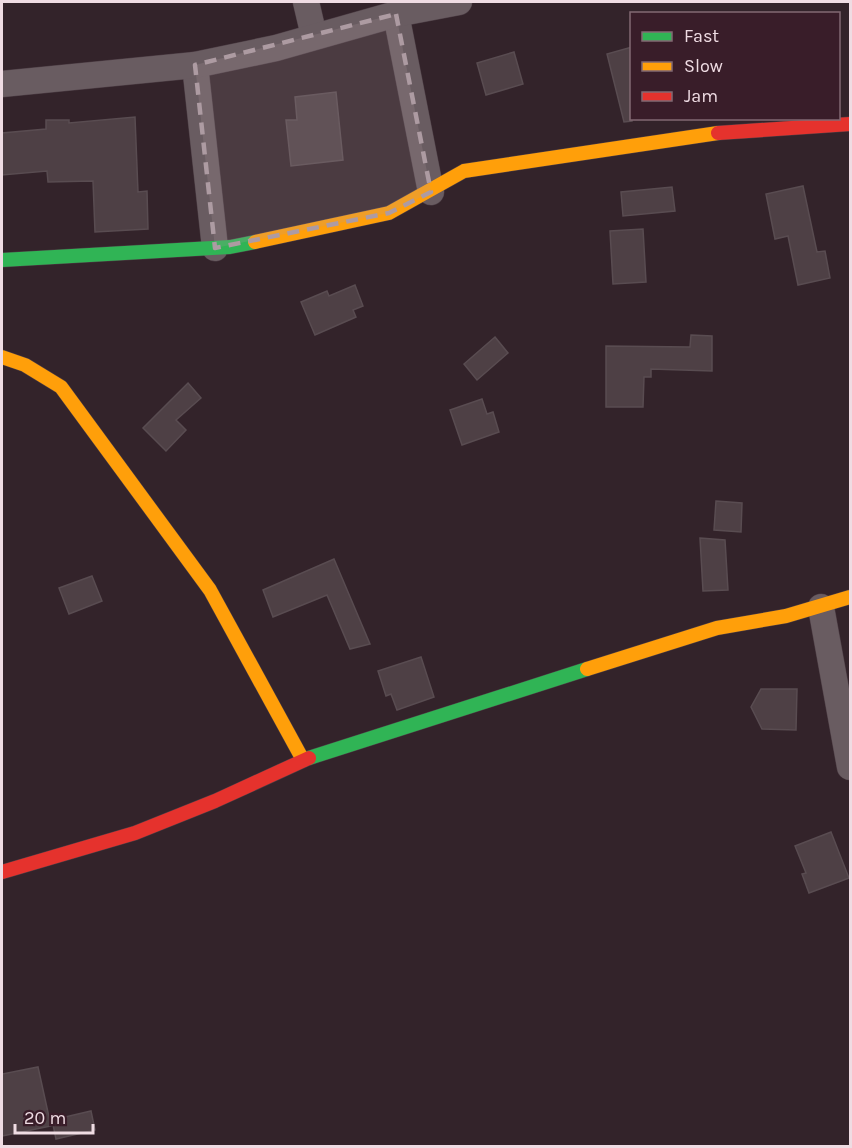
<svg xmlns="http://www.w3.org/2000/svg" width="852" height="1148" font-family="Karla,sans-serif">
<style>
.building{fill:#4e4045;stroke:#594c51;stroke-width:1.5}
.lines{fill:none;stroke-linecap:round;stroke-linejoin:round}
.street-casing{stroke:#4d3e45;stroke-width:27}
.fast-casing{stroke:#4d3e45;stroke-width:15}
.slow-casing{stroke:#4d3e45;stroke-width:15}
.jam-casing{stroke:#4d3e45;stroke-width:15}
.street{stroke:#695c61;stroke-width:26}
.fast{stroke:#30b455;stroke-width:14}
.slow{stroke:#ff9f0a;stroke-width:14}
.jam{stroke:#e5322d;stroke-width:14}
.marked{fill:#ad9ba2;fill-opacity:0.2;stroke:#ad9ba2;stroke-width:4.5;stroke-dasharray:12 8;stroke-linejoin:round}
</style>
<rect width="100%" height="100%" fill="#33232a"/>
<g class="building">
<path d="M 632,47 L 632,121 L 624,122 L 607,54 Z"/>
<path d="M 514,52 L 523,84 L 486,95 L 477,63 Z"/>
<path d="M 336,92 L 343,160 L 291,166 L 286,120 L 297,120 L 295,97 Z"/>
<path d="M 135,117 L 138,192 L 147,191 L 148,229 L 95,232 L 93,181 L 48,182 L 47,171 L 2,175 L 2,133 L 46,129 L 46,120 L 69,120 L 69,123 Z"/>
<path d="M 803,186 L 817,252 L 825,251 L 830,278 L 798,285 L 788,236 L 775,239 L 766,194 Z"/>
<path d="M 672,187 L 675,211 L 623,216 L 621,192 Z"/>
<path d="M 643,229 L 646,282 L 613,284 L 610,231 Z"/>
<path d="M 355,285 L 363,306 L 353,310 L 356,317 L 315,335 L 301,302 L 327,291 L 329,296 Z"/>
<path d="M 691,335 L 712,336 L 712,371 L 651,369 L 651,377 L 644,377 L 643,407 L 606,407 L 606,346 L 690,347 Z"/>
<path d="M 495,337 L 508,353 L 477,380 L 464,364 Z"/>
<path d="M 188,383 L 201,398 L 176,420 L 186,430 L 166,451 L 143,428 Z"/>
<path d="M 482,399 L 487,414 L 493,412 L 499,432 L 462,445 L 450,410 Z"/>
<path d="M 716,501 L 742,503 L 741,532 L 714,530 Z"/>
<path d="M 700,538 L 725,540 L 728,590 L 703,591 Z"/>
<path d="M 334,559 L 370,644 L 350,649 L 327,595 L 273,617 L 263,590 Z"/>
<path d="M 92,576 L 102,601 L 69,614 L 59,588 Z"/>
<path d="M 421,657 L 434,697 L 397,710 L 391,694 L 386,696 L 378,671 Z"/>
<path d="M 761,689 L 797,689 L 796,730 L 762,729 L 751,707 Z"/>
<path d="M 831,832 L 849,878 L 809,893 L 802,874 L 806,873 L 795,846 Z"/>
<path d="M 38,1067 L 51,1126 L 2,1136 L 2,1074 Z"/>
<path d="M 91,1111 L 95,1130 L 56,1139 L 52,1120 Z"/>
</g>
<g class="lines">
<defs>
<g id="street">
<path d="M 306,2 L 314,36"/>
<path d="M 396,14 L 431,192"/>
<path d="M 195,65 L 215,248"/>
<path d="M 2,84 L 195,65 L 276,48 L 396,14 L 459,2"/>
<path d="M 821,607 L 850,767"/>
</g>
<g id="fast">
<path d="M 2,260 L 230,247 L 255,242"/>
<path d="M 309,758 L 587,669"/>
</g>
<g id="slow">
<path d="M 255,242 L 389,213 L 464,171 L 718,133"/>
<path d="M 2,357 L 25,365 L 61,387 L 210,590 L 303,760"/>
<path d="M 587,669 L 717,628 L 786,616 L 850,597"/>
</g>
<g id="jam">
<path d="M 718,133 L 850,124"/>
<path d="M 2,872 L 135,833 L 215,801 L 309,758"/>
</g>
</defs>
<use href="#street" class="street-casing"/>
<use href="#fast" class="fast-casing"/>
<use href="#slow" class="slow-casing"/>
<use href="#jam" class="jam-casing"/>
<use href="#street" class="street"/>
<use href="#fast" class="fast"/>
<use href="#slow" class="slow"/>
<use href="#jam" class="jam"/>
</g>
<path class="marked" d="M 396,14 L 431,192 L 389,213 L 215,248 L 195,65 Z"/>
<rect width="852" height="1148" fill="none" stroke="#efdce3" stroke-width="6"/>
<rect x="630" y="12" width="210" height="108" fill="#391d29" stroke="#826973" stroke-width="1.5"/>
<rect x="642" y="32" width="30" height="9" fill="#30b455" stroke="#826973" stroke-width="1.5"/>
<text x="684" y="42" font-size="18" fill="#efdce3">Fast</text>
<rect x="642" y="62" width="30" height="9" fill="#ff9f0a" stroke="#826973" stroke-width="1.5"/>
<text x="684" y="72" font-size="18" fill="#efdce3">Slow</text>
<rect x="642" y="92" width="30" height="9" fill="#e5322d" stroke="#826973" stroke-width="1.5"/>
<text x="684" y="102" font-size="18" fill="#efdce3">Jam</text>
<path d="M15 1124v9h78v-9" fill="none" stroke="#efdce3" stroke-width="3"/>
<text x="24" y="1124" font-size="18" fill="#efdce3" stroke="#391d29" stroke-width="4.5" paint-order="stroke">20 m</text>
</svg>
